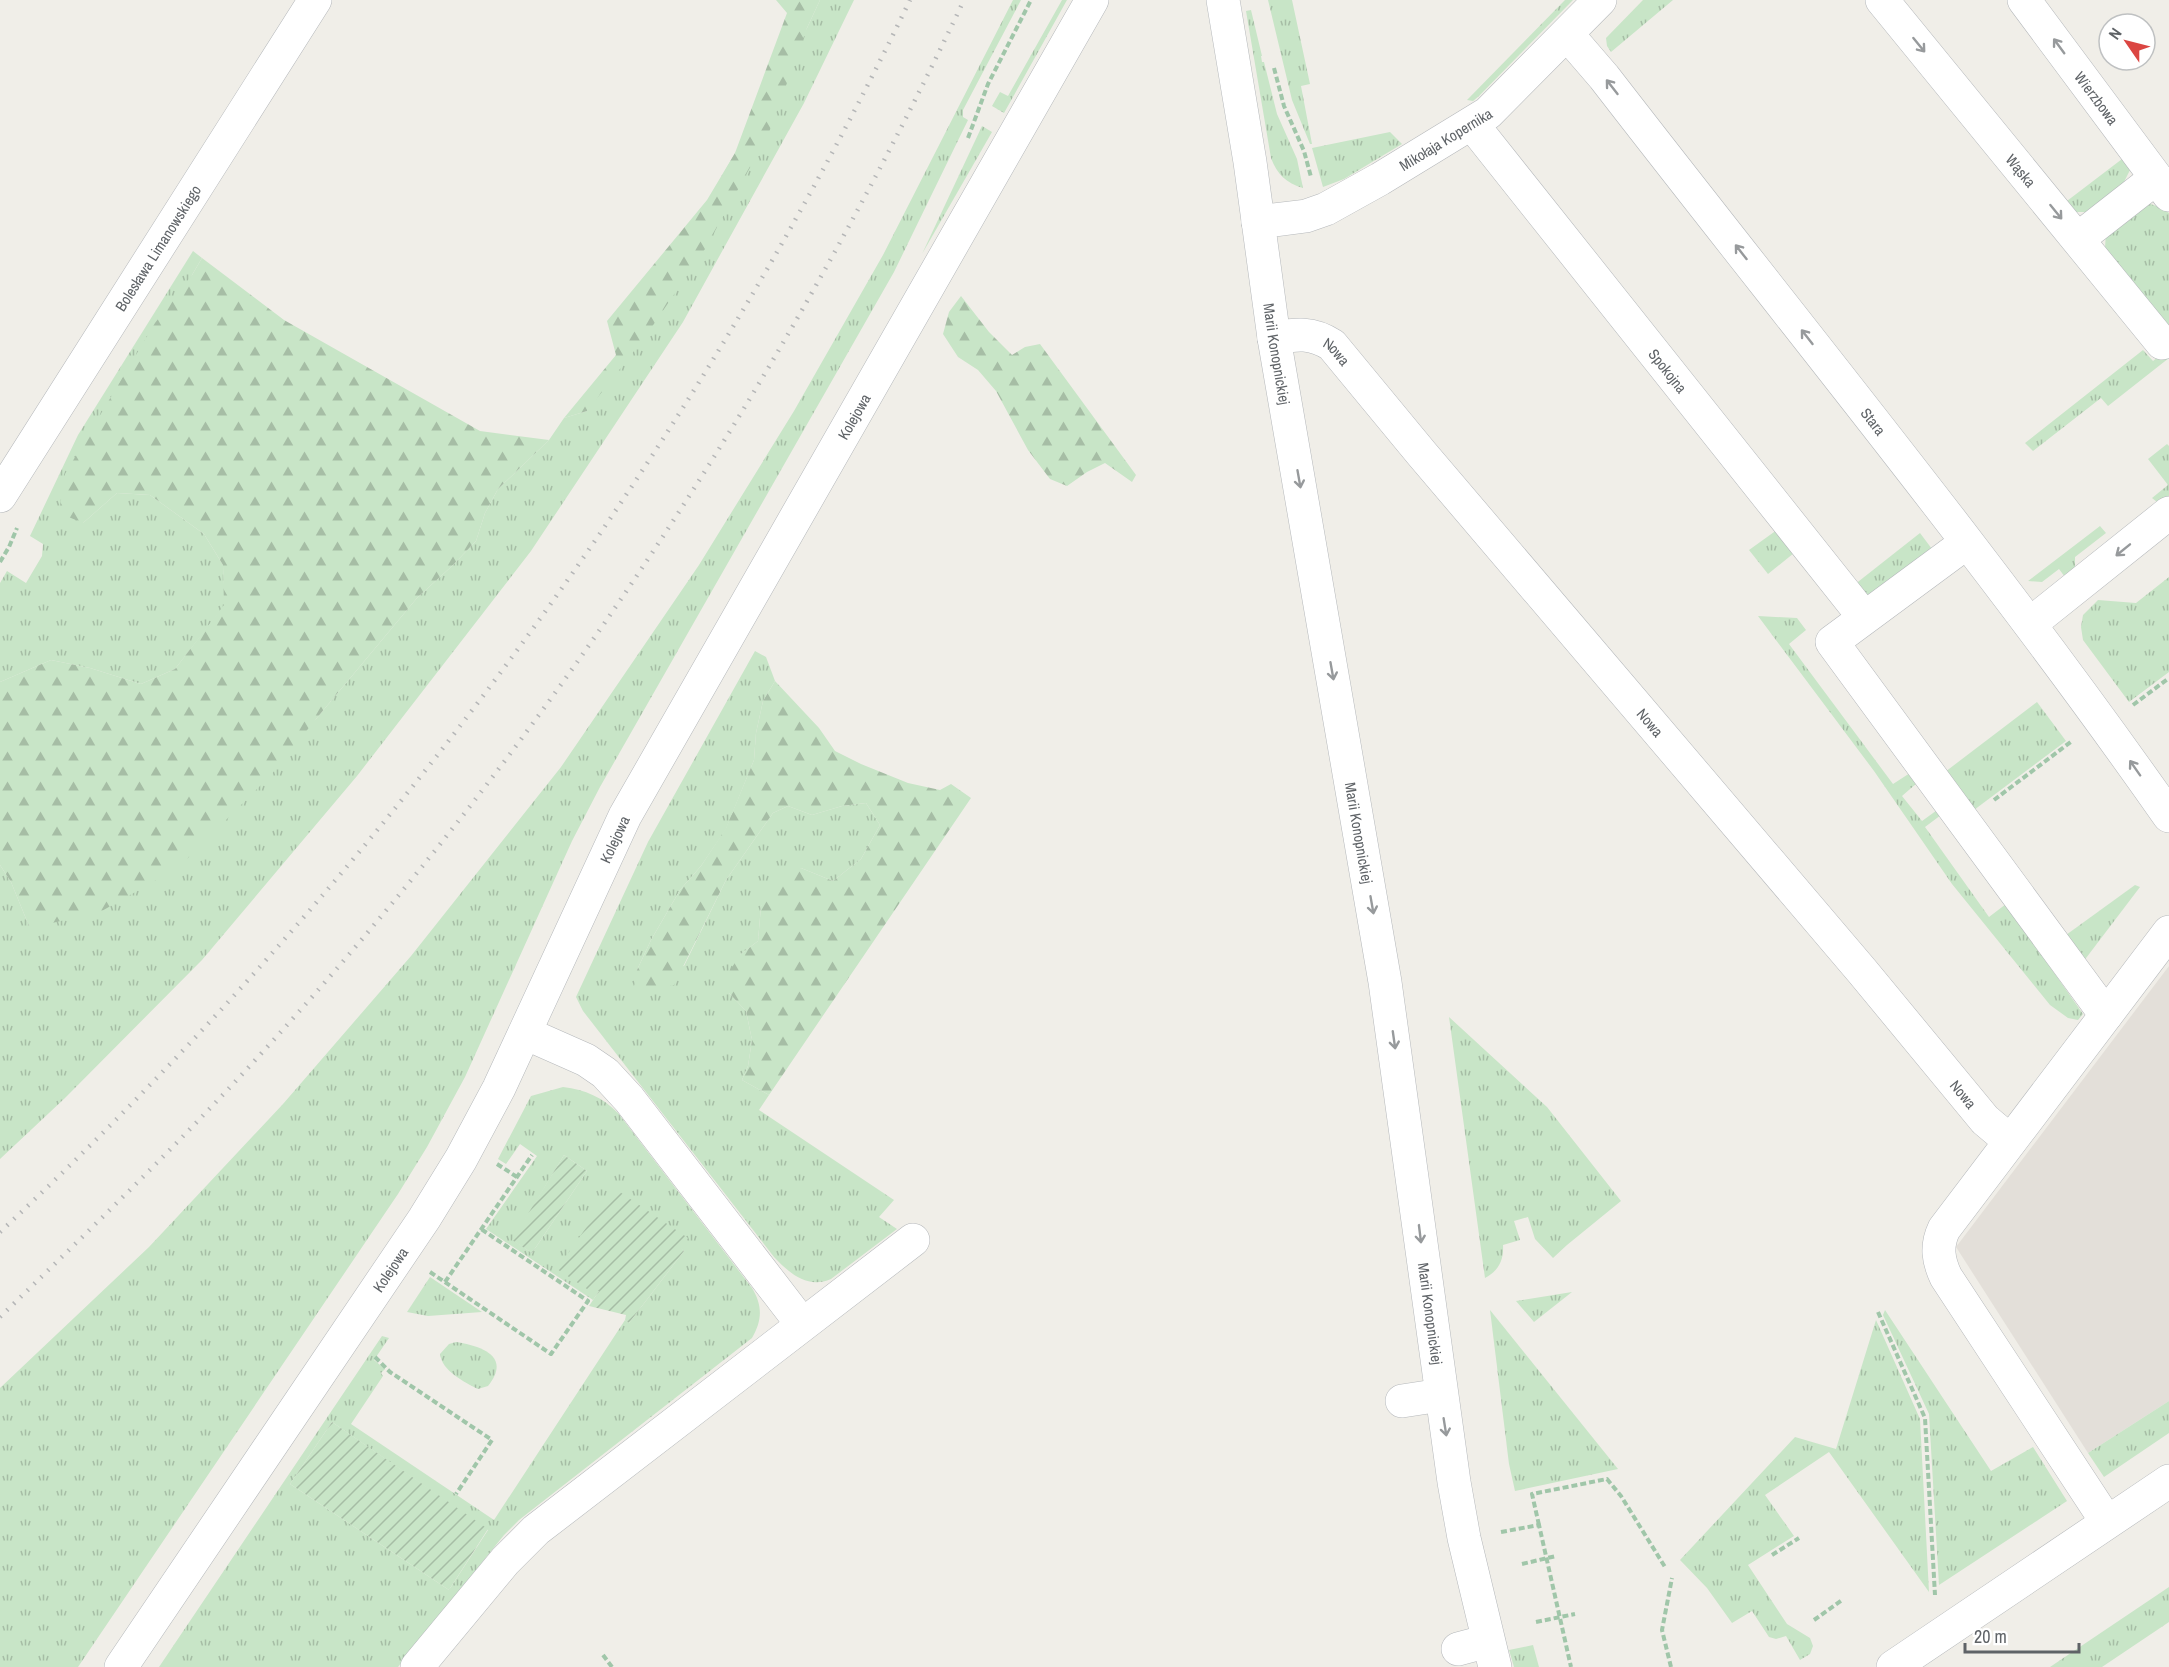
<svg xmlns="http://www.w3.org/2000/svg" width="2169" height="1667" font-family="'Archivo Narrow',sans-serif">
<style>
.education{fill:#e3dfd9}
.grass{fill:url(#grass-tufts);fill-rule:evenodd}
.forest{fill:url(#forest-firs)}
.garden{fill:url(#garden-furrows)}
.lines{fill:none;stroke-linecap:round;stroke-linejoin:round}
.minor-casing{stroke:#b5b8bb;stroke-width:34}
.path{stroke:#a0c6a9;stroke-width:4;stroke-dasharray:6 3;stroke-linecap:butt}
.minor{stroke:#fff;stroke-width:33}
.rail{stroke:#b5b6b7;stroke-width:4.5;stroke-dasharray:1.5 8;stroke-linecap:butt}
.oneway{stroke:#979a9c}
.labels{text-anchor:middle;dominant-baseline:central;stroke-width:5;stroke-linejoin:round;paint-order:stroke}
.street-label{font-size:15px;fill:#5f6367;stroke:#fff}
</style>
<defs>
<pattern id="grass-tufts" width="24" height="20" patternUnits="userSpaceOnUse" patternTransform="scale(1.5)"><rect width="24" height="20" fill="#c8e5c7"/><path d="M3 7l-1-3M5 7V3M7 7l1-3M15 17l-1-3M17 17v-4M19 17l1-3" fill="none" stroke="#a6bda5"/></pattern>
<pattern id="forest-firs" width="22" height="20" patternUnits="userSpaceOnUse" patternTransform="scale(1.5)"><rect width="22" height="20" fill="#c8e5c7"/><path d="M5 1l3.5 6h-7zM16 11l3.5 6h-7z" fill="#a6bda5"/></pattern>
<pattern id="garden-furrows" width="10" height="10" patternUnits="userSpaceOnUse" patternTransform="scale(1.5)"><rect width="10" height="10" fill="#c8e5c7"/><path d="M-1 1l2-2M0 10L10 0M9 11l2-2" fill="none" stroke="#a6bda5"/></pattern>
</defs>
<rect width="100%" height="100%" fill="#f0eee8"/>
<path class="education" d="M 2169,966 L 2169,1401 L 2088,1453 L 1956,1247 Z"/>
<g class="grass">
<path d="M 820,0 L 854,0 L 804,103 L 683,322 L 531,551 L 357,776 L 202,960 L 65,1098 L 0,1159 L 0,865 L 11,882 L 29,926 L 316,719 L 417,598 L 452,566 L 476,541 L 485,513 L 498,489 L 549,440 L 564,418 L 587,411 L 807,28 Z"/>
<path d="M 1013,0 L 1021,0 L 963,110 L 963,117 L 968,120 L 894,272 L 600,787 L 572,841 L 465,1077 L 427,1147 L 398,1194 L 78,1667 L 0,1667 L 0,1388 L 149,1247 L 283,1104 L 411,956 L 561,767 L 699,565 L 794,411 L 883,255 Z"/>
<path d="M 1062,0 L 1067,0 L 1004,113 L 992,106 L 1000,92 L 1008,96 Z"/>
<path d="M 1268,0 L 1292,0 L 1310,84 L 1301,86 L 1312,144 L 1310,144 L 1292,100 Z"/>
<path d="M 1565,0 L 1573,0 L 1479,96 L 1473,101 L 1467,100 Z"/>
<path d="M 1643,0 L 1673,0 L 1611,52 L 1607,46 L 1606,38 Z"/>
<path d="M 1251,10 L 1262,56 L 1261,56 L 1262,62 L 1264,62 L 1277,114 L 1297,159 L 1303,188 C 1286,183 1277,174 1271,158 L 1246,11 Z"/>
<path d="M 982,126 L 992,132 L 922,254 Z"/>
<path d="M 1390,132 L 1402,144 L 1344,179 L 1323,187 L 1312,148 Z"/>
<path d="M 2126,156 L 2130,170 L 2124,182 L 2088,212 L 2076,212 L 2063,204 Z"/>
<path d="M 2148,203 L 2164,209 L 2169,213 L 2169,339 L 2105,248 L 2106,232 Z"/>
<path d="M 193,251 L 202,258 L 192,275 L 83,523 L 117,493 L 150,495 L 204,534 L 223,565 L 225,605 L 175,669 L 141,684 L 90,668 L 51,660 L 0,682 L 0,583 L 7,571 L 26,583 L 42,556 L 43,544 L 30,536 L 78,435 Z"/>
<path d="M 2169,348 L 2169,358 L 2108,406 L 2101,398 L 2033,451 L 2025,443 L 2143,350 L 2153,361 Z"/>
<path d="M 2167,444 L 2169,446 L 2169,501 L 2157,502 L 2152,498 L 2168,485 L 2148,459 Z"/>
<path d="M 2100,526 L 2106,533 L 2075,557 L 2075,568 L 2068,581 L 2059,569 L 2042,582 L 2028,581 Z"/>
<path d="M 1781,527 L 1799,549 L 1768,574 L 1749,550 Z"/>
<path d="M 1920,533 L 1932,549 L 1867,597 L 1854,585 Z"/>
<path d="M 2169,577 L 2169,672 L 2129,702 L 2083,640 L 2081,627 L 2083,615 L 2098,600 L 2136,603 Z"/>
<path d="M 1758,616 L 1797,618 L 1806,630 L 1789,644 L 1893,784 L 1910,773 L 1917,783 L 1902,796 L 1922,821 L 1940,808 L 1945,812 L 1925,827 L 1989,917 L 2006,904 L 2083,1014 L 2078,1020 L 2068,1018 L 2050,1005 L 1952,884 L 1874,771 Z"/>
<path d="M 755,651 L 766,657 L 775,681 L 763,701 L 756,733 L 754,760 L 726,829 L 701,866 L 680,890 L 651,940 L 637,970 L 684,966 L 726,880 L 773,813 L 788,806 L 812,815 L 842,806 L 866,803 L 880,825 L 861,859 L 833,881 L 801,868 L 761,906 L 758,941 L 741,954 L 729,993 L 746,1011 L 752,1040 L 748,1066 L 742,1080 L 769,1095 L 759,1110 L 894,1200 L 879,1217 L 897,1229 L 831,1279 C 808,1289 790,1274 774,1257 L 583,1011 L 576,997 L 648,842 Z"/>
<path d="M 2037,702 L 2066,741 L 1974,810 L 1945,772 Z"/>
<path d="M 2135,885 L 2140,887 L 2080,966 L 2066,935 Z"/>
<path d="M 1449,1017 L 1547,1107 L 1621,1201 L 1567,1245 L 1553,1258 L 1535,1239 L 1528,1217 L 1514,1221 L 1520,1240 L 1503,1245 C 1504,1261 1498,1271 1485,1278 Z"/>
<path d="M 563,1087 C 586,1090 602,1097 618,1113 L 752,1288 C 763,1306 762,1321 752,1338 L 519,1520 L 504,1535 L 398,1667 L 159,1667 L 382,1336 L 389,1338 L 374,1360 L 385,1369 L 381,1373 L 383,1376 L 351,1424 L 494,1520 L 625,1320 L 629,1323 L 684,1251 L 680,1248 L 599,1291 L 593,1300 L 486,1229 L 537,1156 L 520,1144 L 506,1164 L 498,1159 L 531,1096 ZM 564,1155 L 587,1171 L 532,1253 L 513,1240 ZM 332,1422 L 488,1530 L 449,1590 L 290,1484 Z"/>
<path d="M 430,1277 L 482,1312 L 428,1316 L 407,1312 Z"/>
<path d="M 1572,1292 L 1534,1322 L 1516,1301 Z"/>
<path d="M 1490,1310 L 1618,1469 L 1515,1491 L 1509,1464 Z"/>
<path d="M 1885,1310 L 1991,1471 L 2033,1447 L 2067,1501 L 1939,1585 L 1929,1414 L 1883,1315 Z"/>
<path d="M 1876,1320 L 1920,1419 L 1929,1592 L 1829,1452 L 1765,1495 L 1794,1536 L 1748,1565 L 1787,1624 L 1810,1638 L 1813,1646 L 1810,1654 L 1800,1660 L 1786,1636 L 1776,1639 L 1769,1637 L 1752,1611 L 1732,1623 L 1707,1588 L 1680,1560 L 1795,1437 L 1836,1449 Z"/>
<path d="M 456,1342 C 481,1346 512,1356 488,1386 L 478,1389 C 464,1382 442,1371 440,1354 L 449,1344 Z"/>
<path d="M 2169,1401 L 2169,1433 L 2104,1477 L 2088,1453 Z"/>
<path d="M 2169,1587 L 2169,1622 L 2102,1667 L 2050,1667 Z"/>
<path d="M 1533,1645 L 1539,1667 L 1514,1667 L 1509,1650 Z"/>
</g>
<g class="forest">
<path d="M 776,0 L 820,0 L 807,28 L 768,135 L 705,249 L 645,337 L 587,411 L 564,418 L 616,355 L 607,321 L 707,200 L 735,153 L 787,13 Z"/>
<path d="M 202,258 L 284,320 L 480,431 L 549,440 L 498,489 L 485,513 L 476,541 L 452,566 L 417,598 L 316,719 L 271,775 L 187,859 L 153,882 L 100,912 L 52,923 L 29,926 L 11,882 L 0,865 L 0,682 L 51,660 L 90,668 L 141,684 L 175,669 L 224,605 L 223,565 L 204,534 L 150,495 L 117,493 L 83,523 L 59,513 L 65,474 L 155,323 L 192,275 Z"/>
<path d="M 961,296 L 989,332 L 1012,355 L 1025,347 L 1040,344 L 1136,475 L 1132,482 L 1105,463 L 1087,472 L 1067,486 L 1050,479 L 1028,450 L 996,391 L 978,370 L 958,357 L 943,334 L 949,312 Z"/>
<path d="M 775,681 L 819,728 L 835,751 L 861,764 L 908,783 L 940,790 L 951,784 L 971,798 L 769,1095 L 742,1080 L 748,1066 L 752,1040 L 746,1011 L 729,993 L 726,976 L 741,954 L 758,941 L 761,906 L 777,875 L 801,868 L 833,881 L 861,859 L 880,825 L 866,803 L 842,806 L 812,815 L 788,806 L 773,813 L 726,880 L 674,985 L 652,990 L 634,987 L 637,970 L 651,940 L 680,890 L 701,866 L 726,828 L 754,760 L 756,733 L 763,701 Z"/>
</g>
<g class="garden">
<path d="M 564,1155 L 587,1171 L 532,1253 L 512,1240 Z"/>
<path d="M 614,1188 L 688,1238 L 681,1248 L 684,1251 L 629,1323 L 625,1320 L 626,1315 L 589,1306 L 599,1291 L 590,1291 L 557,1269 Z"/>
<path d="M 332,1422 L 488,1529 L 449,1590 L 290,1484 Z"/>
</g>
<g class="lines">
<defs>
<g id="minor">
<path id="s1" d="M 1223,0 L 1250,162 L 1274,338 L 1385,982 L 1454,1482 L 1464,1538 L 1495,1667"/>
<path id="s2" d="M 1882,0 L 2162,343"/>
<path id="s3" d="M 2024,0 L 2169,195"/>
<path id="s4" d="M 1567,34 L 1604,77 C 1794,323 1991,562 2169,816"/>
<path id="s5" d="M 1472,124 L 1864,617"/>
<path id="s6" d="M 1258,222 L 1306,216 L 1326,209 L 1380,179 L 1488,113 L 1600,0"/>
<path d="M 2078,239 L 2156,178"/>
<path id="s7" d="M 1274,338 C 1297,334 1312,332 1332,345 L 1422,454 L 1862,971 L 1985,1120 L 2010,1141"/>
<path id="s8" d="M 0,496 L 315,0"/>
<path d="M 1966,543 L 1832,642 L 2106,1015"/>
<path d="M 2030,624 L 2169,513"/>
<path d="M 525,1033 L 586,1060 L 605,1073 L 629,1099 L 802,1324"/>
<path d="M 1402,1401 L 1441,1395"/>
<path d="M 2107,1522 L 1946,1277 C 1938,1260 1936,1246 1944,1229 L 2169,932"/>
<path d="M 1458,1649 L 1488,1641"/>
<path id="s9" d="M 121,1667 L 424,1219 L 461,1159 L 499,1088 L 625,816 L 1092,0"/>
<path d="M 417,1667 L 505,1561 L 536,1530 L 913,1240"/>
<path d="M 1893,1667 L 2169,1481"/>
</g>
</defs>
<use href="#minor" class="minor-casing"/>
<g class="path">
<path d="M 1274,68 L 1284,106 L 1304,151 L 1311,177"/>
<path d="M 968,138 L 988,84 L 1031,0"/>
<path d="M 0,562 L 9,547 L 17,528"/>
<path d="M 2133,705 L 2169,678"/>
<path d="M 1994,800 L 2072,741"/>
<path d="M 497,1164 L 517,1177"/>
<path d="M 430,1272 L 551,1354 L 588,1301 L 481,1229"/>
<path d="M 445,1282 L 532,1155"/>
<path d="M 1878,1312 L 1925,1418 L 1935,1595"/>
<path d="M 375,1357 L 390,1372 L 492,1440 L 456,1494"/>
<path d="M 1539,1525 L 1532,1494 L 1607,1479 L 1621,1496 L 1665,1567"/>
<path d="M 1501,1532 L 1539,1525 L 1571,1667"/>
<path d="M 1772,1555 L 1799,1538"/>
<path d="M 1522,1564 L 1556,1556"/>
<path d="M 1814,1620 L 1842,1600"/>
<path d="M 1536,1622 L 1575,1614"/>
<path d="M 603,1655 L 612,1667"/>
<path d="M 1671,1667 L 1662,1630 L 1672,1578"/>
</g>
<use href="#minor" class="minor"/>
<g class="rail">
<path d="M 0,1232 C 371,887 690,456 910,0"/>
<path d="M 0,1317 C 95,1225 190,1133 278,1035 C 557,727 786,375 964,0"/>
</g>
</g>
<defs><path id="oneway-shaft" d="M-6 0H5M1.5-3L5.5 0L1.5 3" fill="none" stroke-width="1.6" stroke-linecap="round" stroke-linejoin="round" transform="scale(1.5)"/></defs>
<g class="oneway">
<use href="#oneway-shaft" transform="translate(1919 45) rotate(51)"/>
<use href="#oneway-shaft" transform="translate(2059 46) rotate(-126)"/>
<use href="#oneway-shaft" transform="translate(1612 87) rotate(-128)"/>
<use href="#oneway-shaft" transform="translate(2056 212) rotate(51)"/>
<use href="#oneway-shaft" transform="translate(1741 252) rotate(-128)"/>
<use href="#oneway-shaft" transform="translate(1807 337) rotate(-128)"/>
<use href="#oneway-shaft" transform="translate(1299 479) rotate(80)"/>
<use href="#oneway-shaft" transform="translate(2123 550) rotate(141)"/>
<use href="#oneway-shaft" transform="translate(1332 671) rotate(80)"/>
<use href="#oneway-shaft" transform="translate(2135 768) rotate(-125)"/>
<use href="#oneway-shaft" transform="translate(1372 905) rotate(80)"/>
<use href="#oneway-shaft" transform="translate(1394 1040) rotate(82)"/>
<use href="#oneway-shaft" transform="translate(1420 1234) rotate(83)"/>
<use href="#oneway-shaft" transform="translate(1445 1427) rotate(81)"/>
</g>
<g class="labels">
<g class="street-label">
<text stroke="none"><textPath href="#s3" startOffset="122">Wierzbowa</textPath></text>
<text stroke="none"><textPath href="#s6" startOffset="208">Mikołaja Kopernika</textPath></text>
<text stroke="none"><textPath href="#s2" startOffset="220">Wąska</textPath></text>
<text stroke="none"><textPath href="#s8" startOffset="294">Bolesława Limanowskiego</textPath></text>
<text stroke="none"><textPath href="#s7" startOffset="68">Nowa</textPath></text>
<text stroke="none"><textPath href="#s1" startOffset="358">Marii Konopnickiej</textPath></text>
<text stroke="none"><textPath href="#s5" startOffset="315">Spokojna</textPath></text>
<text stroke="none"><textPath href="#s9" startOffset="1452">Kolejowa</textPath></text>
<text stroke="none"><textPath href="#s4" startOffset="494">Stara</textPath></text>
<text stroke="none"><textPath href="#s7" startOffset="554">Nowa</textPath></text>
<text stroke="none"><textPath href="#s1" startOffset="844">Marii Konopnickiej</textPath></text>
<text stroke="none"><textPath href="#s9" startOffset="966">Kolejowa</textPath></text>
<text stroke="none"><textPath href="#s7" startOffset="1040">Nowa</textPath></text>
<text stroke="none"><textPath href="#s9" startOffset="480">Kolejowa</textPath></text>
<text stroke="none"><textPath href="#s1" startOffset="1330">Marii Konopnickiej</textPath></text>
</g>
</g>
<g transform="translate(2127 42) rotate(305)"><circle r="28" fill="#ffffff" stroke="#bfc1c2" stroke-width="1.5"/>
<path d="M0-4.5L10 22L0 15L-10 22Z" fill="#db4642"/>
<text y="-9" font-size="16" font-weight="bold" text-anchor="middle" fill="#5f6367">N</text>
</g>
<path d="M1965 1643v9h114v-9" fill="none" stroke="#5f6367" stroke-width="3"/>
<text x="1974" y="1643" font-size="18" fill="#5f6367" stroke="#ffffff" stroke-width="4.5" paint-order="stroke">20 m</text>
</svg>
